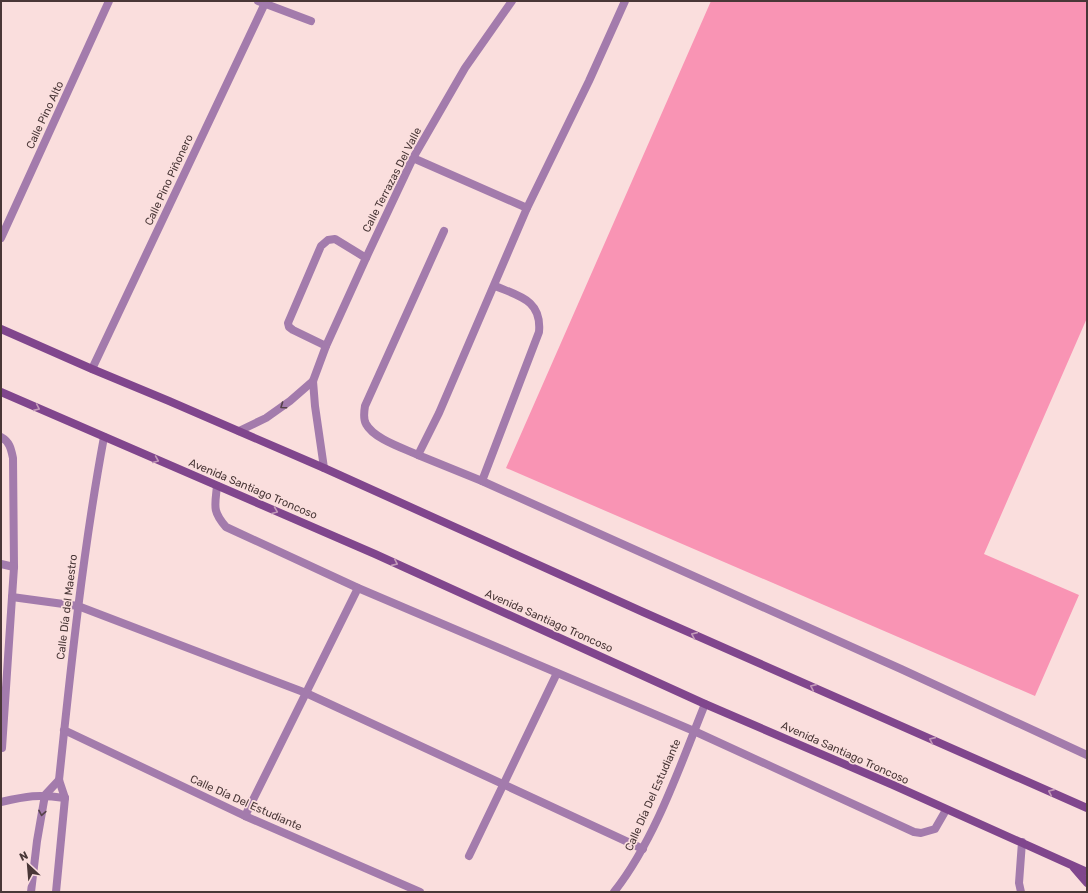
<svg xmlns="http://www.w3.org/2000/svg" width="1088" height="893" font-family="Rubik,sans-serif">
<style>
.building{fill:#f994b4}
.lines{fill:none;stroke-linecap:round;stroke-linejoin:round}
.lane{stroke:#a37bac;stroke-width:8}
.street{stroke:#a37bac;stroke-width:8}
.secondary{stroke:#80468d;stroke-width:8}
.oneway{stroke:#564149}
.oneway2{stroke:#c39ab9}
.labels{text-anchor:middle;dominant-baseline:central;stroke-width:3.5;stroke-linejoin:round;paint-order:stroke}
.street-label{font-size:11px;fill:#493737;stroke:#fadedd}
</style>
<rect width="100%" height="100%" fill="#fadedd"/>
<path class="building" d="M 711,1 L 1087,1 L 1087,318 L 984,554 L 1079,595 L 1035,696 L 506,468 Z"/>
<g class="lines">
<g class="lane">
<path d="M 625,1 L 589,81 L 527,208 L 439,413 L 418,455 L 482,481 L 901,669 L 1087,755"/>
<path d="M 413,158 L 527,208"/>
<path d="M 326,346 L 293,330 L 289,327 L 288,323 L 321,246 L 328,240 L 335,239 L 366,258"/>
<path d="M 1,437 C 10,442 11,449 13,458 L 14,567 L 2,748"/>
<path d="M 418,455 C 403,448 374,439 366,424 C 363,419 364,412 365,406 L 444,231"/>
<path d="M 482,481 L 539,332 C 542,300 519,296 495,286"/>
<path d="M 217,486 C 215,506 212,511 226,527 L 358,588 L 694,731 L 914,832 L 921,833 L 935,829 L 946,810"/>
<path d="M 1,564 L 14,567"/>
<path d="M 12,597 L 78,606 L 306,693 L 643,849"/>
<path d="M 64,730 L 245,816 L 420,892"/>
<path d="M 1,802 C 27,796 38,794 65,798"/>
<path d="M 245,816 L 358,588"/>
<path d="M 469,856 L 557,673"/>
<path d="M 614,892 C 655,840 680,766 705,704"/>
<path d="M 1021,892 L 1019,883 L 1022,842"/>
</g>
<g class="street">
<path d="M 258,1 L 311,21"/>
<path d="M 1,238 L 109,1"/>
<path d="M 92,369 L 266,1"/>
<path d="M 239,431 L 266,418 L 290,401 L 313,381"/>
<path d="M 324,468 L 315,406 L 313,381 L 326,346 L 366,258 L 413,158 L 465,68 L 512,1"/>
<path d="M 31,892 L 37,841 L 45,795 L 59,780"/>
<path d="M 56,892 L 65,798 L 59,780 C 71,665 83,550 104,437"/>
</g>
<g class="secondary">
<path d="M 1,329 L 92,369 L 169,401 L 324,468 L 643,612 L 1087,808"/>
<path d="M 1,392 L 375,554 L 705,704 L 893,785 L 1087,872"/>
<path d="M 1074,868 L 1087,883"/>
</g>
</g>
<defs><path id="oneway-chevron" d="M-2-3.5L2.5 0L-2 3.5" fill="none" stroke-width="1.6" stroke-linecap="round" stroke-linejoin="round"/></defs>
<g class="oneway">
<use href="#oneway-chevron" transform="translate(283 406) rotate(145)"/>
<use href="#oneway-chevron" transform="translate(42 813) rotate(100)"/>
</g>
<g class="oneway2">
<use href="#oneway-chevron" transform="translate(37 408) rotate(24)"/>
<use href="#oneway-chevron" transform="translate(156 460) rotate(23)"/>
<use href="#oneway-chevron" transform="translate(275 511) rotate(23)"/>
<use href="#oneway-chevron" transform="translate(395 563) rotate(24)"/>
<use href="#oneway-chevron" transform="translate(694 635) rotate(-156)"/>
<use href="#oneway-chevron" transform="translate(813 687) rotate(-156)"/>
<use href="#oneway-chevron" transform="translate(932 740) rotate(-156)"/>
<use href="#oneway-chevron" transform="translate(1051 792) rotate(-156)"/>
</g>
<g class="labels">
<g class="street-label">
<text transform="translate(45 115) rotate(-65)">Calle Pino Alto</text>
<text transform="translate(169 180) rotate(-65)">Calle Pino Piñonero</text>
<text transform="translate(392 180) rotate(-63)">Calle Terrazas Del Valle</text>
<text transform="translate(253 489) rotate(23)">Avenida Santiago Troncoso</text>
<text transform="translate(67 607) rotate(-83)">Calle Día del Maestro</text>
<text transform="translate(549 621) rotate(24)">Avenida Santiago Troncoso</text>
<text transform="translate(845 753) rotate(24)">Avenida Santiago Troncoso</text>
<text transform="translate(653 795) rotate(-66)">Calle Día Del Estudiante</text>
<text transform="translate(246 803) rotate(24)">Calle Día Del Estudiante</text>
</g>
</g>
<rect width="1088" height="893" fill="none" stroke="#493737" stroke-width="4"/>
<g transform="translate(28 865) rotate(334)" stroke="#fadedd" stroke-width="3" paint-order="stroke">
<path d="M0-3L7 15L0 10L-7 15Z" fill="#493737"/>
<text y="-6" font-size="11" font-weight="bold" text-anchor="middle" fill="#493737">N</text>
</g>
</svg>
